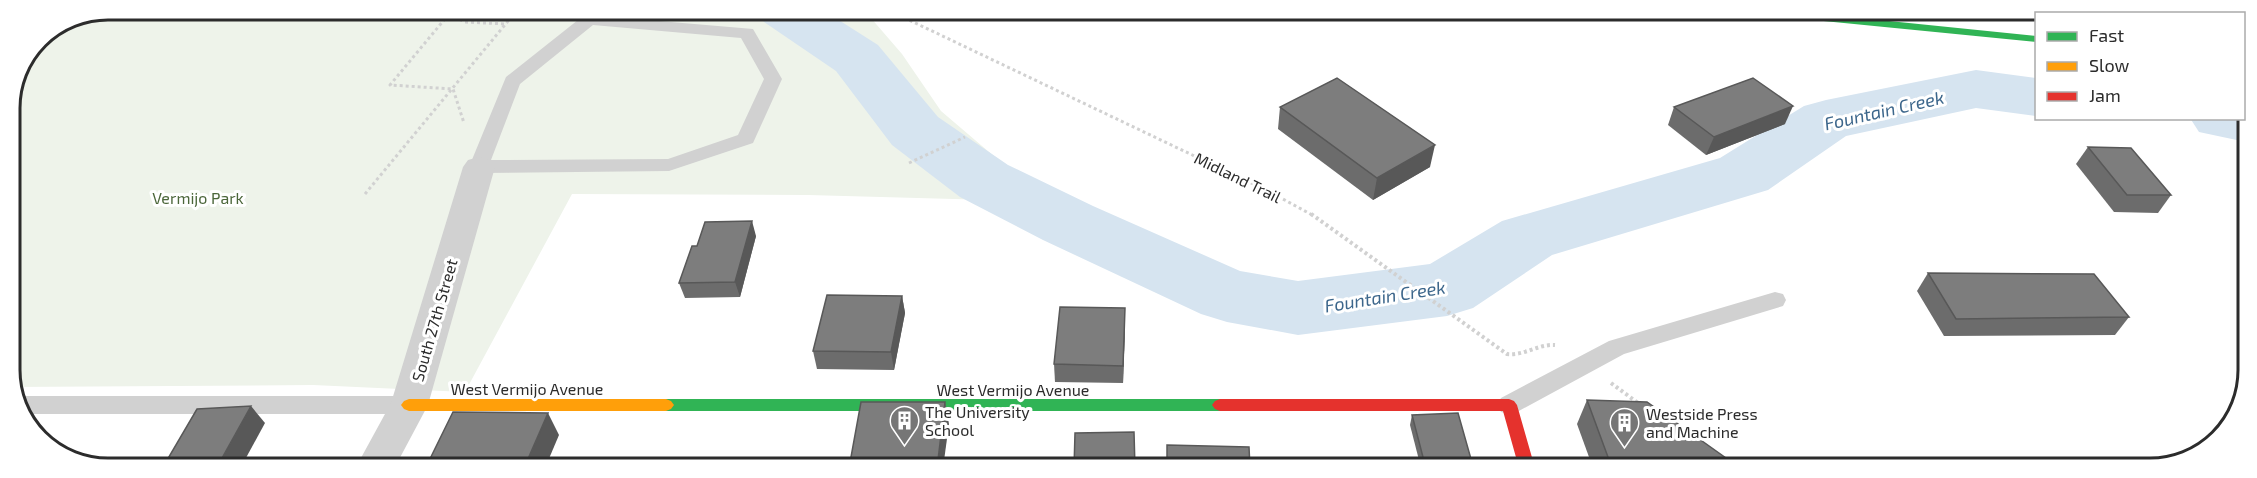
<svg xmlns="http://www.w3.org/2000/svg" width="2257" height="478" font-family="'Exo 2',sans-serif">
<style>
.green{fill:#eef3ea}
.lines{fill:none;stroke-linecap:round;stroke-linejoin:round}
.river{fill:#d6e4f0;fill-rule:evenodd}
.path-far1{stroke:#d1d1d1;stroke-width:3;stroke-dasharray:3 3;stroke-linecap:butt}
.path{stroke:#d1d1d1;stroke-width:4;stroke-dasharray:3 3;stroke-linecap:butt}
.lane{fill:#d1d1d1;fill-rule:evenodd}
.street{fill:#d1d1d1;fill-rule:evenodd}
.fast{fill:#30b455;fill-rule:evenodd}
.slow{fill:#ff9f0a;fill-rule:evenodd}
.jam{fill:#e5322d;fill-rule:evenodd}
.wall{fill:#6c6c6c}
.shaded-wall{fill:#585858}
.building{fill:#7d7d7d;stroke:#585858;stroke-width:1.5}
.labels{text-anchor:middle;dominant-baseline:central;stroke-width:6;stroke-linejoin:round;paint-order:stroke}
.street-label{font-size:16px;fill:#2c2c2c;stroke:#fff}
.park-label{font-size:16px;fill:#4b663a;stroke:#fff}
.poi-label{font-size:16px;fill:#2c2c2c;stroke:#fff;text-anchor:start}
.water-label{font-size:18px;font-style:italic;fill:#3c668b;stroke:#fff}
.rim{fill:none;stroke:#2c2c2c;stroke-width:3}
</style>
<rect width="100%" height="100%" fill="#fff"/>
<g class="green">
<path d="M 107,9 L 864,10 L 902,54 L 941,111 L 1009,169 L 1066,202 L 808,195 L 572,194 L 465,392 L 313,385 L 11,387 L 9,101 L 38,38 Z"/>
<path d="M 815,462 L 814,468 L 571,468 L 572,466 Z"/>
</g>
<g class="lines">
<g class="river">
<path d="M 756,10 L 823,10 L 878,45 L 938,117 L 1008,165 L 1093,206 L 1240,271 L 1298,281 L 1430,264 L 1502,221 L 1720,158 L 1804,106 L 1826,100 L 1976,70 L 2036,78 L 2036,116 L 1976,108 L 1846,136 L 1768,190 L 1552,255 L 1473,308 L 1447,316 L 1298,335 L 1227,322 L 1201,314 L 1043,240 L 960,197 L 892,145 L 836,71 L 764,22 Z"/>
<path d="M 2244,102 L 2246,102 L 2246,142 L 2199,132 L 2190,118 L 2244,118 Z"/>
</g>
<g class="path-far1">
<path d="M 438,9 L 465,22 L 506,24"/>
<path d="M 888,10 L 1270,192 L 1314,216"/>
<path d="M 449,14 L 390,85 L 453,89 L 464,123"/>
<path d="M 909,163 L 965,137"/>
<path d="M 365,194 L 518,9"/>
</g>
<g class="path">
<path d="M 1311,214 L 1507,354 C 1524,356 1538,344 1555,345"/>
<path d="M 1611,383 L 1638,403"/>
</g>
<g class="lane">
<path d="M 589,15 L 753,29 L 782,79 L 753,143 L 669,171 L 479,173 L 472,172 L 469,167 L 506,77 L 583,16 ZM 593,25 L 741,38 L 764,79 L 738,135 L 668,159 L 491,160 L 520,84 Z"/>
<path d="M 1775,292 L 1783,294 L 1786,300 L 1783,306 L 1624,354 L 1517,412 L 1509,414 L 1501,412 L 1497,405 L 1501,398 L 1609,341 Z"/>
<path d="M 19,396 L 409,396 L 417,398 L 421,405 L 417,412 L 409,414 L 24,414 L 15,397 Z"/>
</g>
<path class="street" d="M 479,157 L 490,160 L 495,167 L 428,405 L 395,467 L 356,467 L 391,403 L 463,167 L 468,160 Z"/>
<g class="fast">
<path d="M 1738,10 L 1781,10 L 2036,36 L 2036,42 L 1743,13 Z"/>
<path d="M 666,399 L 1220,399 L 1225,401 L 1228,405 L 1225,409 L 1220,411 L 666,411 L 661,409 L 658,405 L 661,401 Z"/>
</g>
<path class="slow" d="M 409,399 L 666,399 L 671,401 L 674,405 L 671,409 L 666,411 L 409,411 L 404,409 L 401,405 L 404,401 Z"/>
<g class="jam">
<path d="M 2020,11 L 2051,11 L 2056,14 L 2036,14 L 2036,16 L 2021,13 Z"/>
<path d="M 1220,399 L 1509,399 L 1514,401 L 1517,405 L 1535,468 L 1519,468 L 1503,411 L 1220,411 L 1215,409 L 1212,405 L 1215,401 Z"/>
</g>
</g>
<g class="wall">
<path d="M 1280,107 L 1430,167 L 1373,200 L 1278,129 Z"/>
<path d="M 1674,107 L 1785,124 L 1706,155 L 1668,125 Z"/>
<path d="M 2088,147 L 2171,195 L 2158,213 L 2114,212 L 2076,164 Z"/>
<path d="M 756,236 L 740,297 L 685,298 L 679,283 L 697,246 Z"/>
<path d="M 1928,273 L 2129,317 L 2115,335 L 1944,336 L 1917,291 Z"/>
<path d="M 902,296 L 905,313 L 894,370 L 817,369 L 813,351 Z"/>
<path d="M 1125,326 L 1123,383 L 1055,382 L 1054,364 Z"/>
<path d="M 1587,400 L 1740,468 L 1593,468 L 1577,424 Z"/>
<path d="M 1412,415 L 1471,459 L 1468,468 L 1421,468 L 1410,425 Z"/>
</g>
<g class="shaded-wall">
<path d="M 1793,106 L 1785,124 L 1706,155 L 1714,137 Z"/>
<path d="M 1435,145 L 1430,167 L 1373,200 L 1377,178 Z"/>
<path d="M 752,221 L 756,236 L 740,297 L 735,282 Z"/>
<path d="M 902,296 L 905,313 L 894,370 L 891,352 Z"/>
<path d="M 1125,308 L 1125,326 L 1123,383 L 1123,366 Z"/>
<path d="M 945,402 L 949,424 L 943,468 L 937,468 Z"/>
<path d="M 251,406 L 265,423 L 241,467 L 217,467 Z"/>
<path d="M 548,413 L 559,435 L 545,468 L 524,468 Z"/>
</g>
<g class="building">
<path d="M 1337,78 L 1435,145 L 1377,178 L 1280,107 Z"/>
<path d="M 1753,78 L 1793,106 L 1714,137 L 1674,107 Z"/>
<path d="M 2088,147 L 2131,148 L 2171,195 L 2127,195 Z"/>
<path d="M 752,221 L 735,282 L 679,283 L 692,246 L 697,246 L 705,222 Z"/>
<path d="M 1928,273 L 2094,274 L 2129,317 L 1956,319 Z"/>
<path d="M 827,295 L 902,296 L 891,352 L 813,351 Z"/>
<path d="M 1060,307 L 1125,308 L 1123,366 L 1054,364 Z"/>
<path d="M 1587,400 L 1647,402 L 1740,468 L 1612,468 Z"/>
<path d="M 861,402 L 945,402 L 937,468 L 849,468 Z"/>
<path d="M 251,406 L 217,467 L 163,467 L 197,409 Z"/>
<path d="M 453,412 L 548,413 L 524,468 L 426,467 Z"/>
<path d="M 1458,413 L 1471,459 L 1424,461 L 1412,415 Z"/>
<path d="M 1134,432 L 1135,468 L 1074,468 L 1075,433 Z"/>
<path d="M 1167,445 L 1249,447 L 1250,468 L 1167,468 Z"/>
</g>
<defs>
<symbol id="building-pin" viewBox="-11 -11 22 30"><path d="M0 17L-7.5 6A9.5 9.5 0 1 1 7.5 6Z" fill="#767676" stroke="#fff"/><path d="M-4-6H4V6H1V3H-1V6H-4ZM-2.5-4.3h1.7v1.8h-1.7ZM.8-4.3h1.7v1.8H.8ZM-2.5-1h1.7V.8h-1.7ZM.8-1h1.7V.8H.8Z" fill="#fff"/></symbol>
</defs>
<g fill-rule="evenodd">
<use href="#building-pin" x="888" y="404" width="33" height="45"/>
<use href="#building-pin" x="1608" y="406" width="33" height="45"/>
</g>
<g class="labels">
<g class="street-label">
<text transform="translate(1238 177) rotate(26)">Midland Trail</text>
<text transform="translate(434 320) rotate(-74)">South 27th Street</text>
<text x="527" y="388">West Vermijo Avenue</text>
<text x="1013" y="389">West Vermijo Avenue</text>
</g>
<g class="park-label">
<text x="198" y="197">Vermijo Park</text>
</g>
<g class="poi-label">
<text x="925" y="411">The University<tspan x="925" dy="18">School</tspan></text>
<text x="1646" y="413">Westside Press<tspan x="1646" dy="18">and Machine</tspan></text>
</g>
<g class="water-label">
<text transform="translate(1884 110) rotate(-13)">Fountain Creek</text>
<text transform="translate(1385 296) rotate(-9)">Fountain Creek</text>
</g>
</g>
<path d="M0 0H2257V478H0ZM108 20H2150A88 88 0 0 1 2238 108V370A88 88 0 0 1 2150 458H108A88 88 0 0 1 20 370V108A88 88 0 0 1 108 20Z" fill="#fff" fill-rule="evenodd"/>
<path class="rim" d="M108 20H2150A88 88 0 0 1 2238 108V370A88 88 0 0 1 2150 458H108A88 88 0 0 1 20 370V108A88 88 0 0 1 108 20Z"/>
<rect x="2035" y="12" width="210" height="108" fill="#ffffff" stroke="#ababab" stroke-width="1.5"/>
<rect x="2047" y="32" width="30" height="9" fill="#30b455" stroke="#ababab" stroke-width="1.5"/>
<text x="2089" y="42" font-size="18" fill="#2c2c2c">Fast</text>
<rect x="2047" y="62" width="30" height="9" fill="#ff9f0a" stroke="#ababab" stroke-width="1.5"/>
<text x="2089" y="72" font-size="18" fill="#2c2c2c">Slow</text>
<rect x="2047" y="92" width="30" height="9" fill="#e5322d" stroke="#ababab" stroke-width="1.5"/>
<text x="2089" y="102" font-size="18" fill="#2c2c2c">Jam</text>
</svg>
